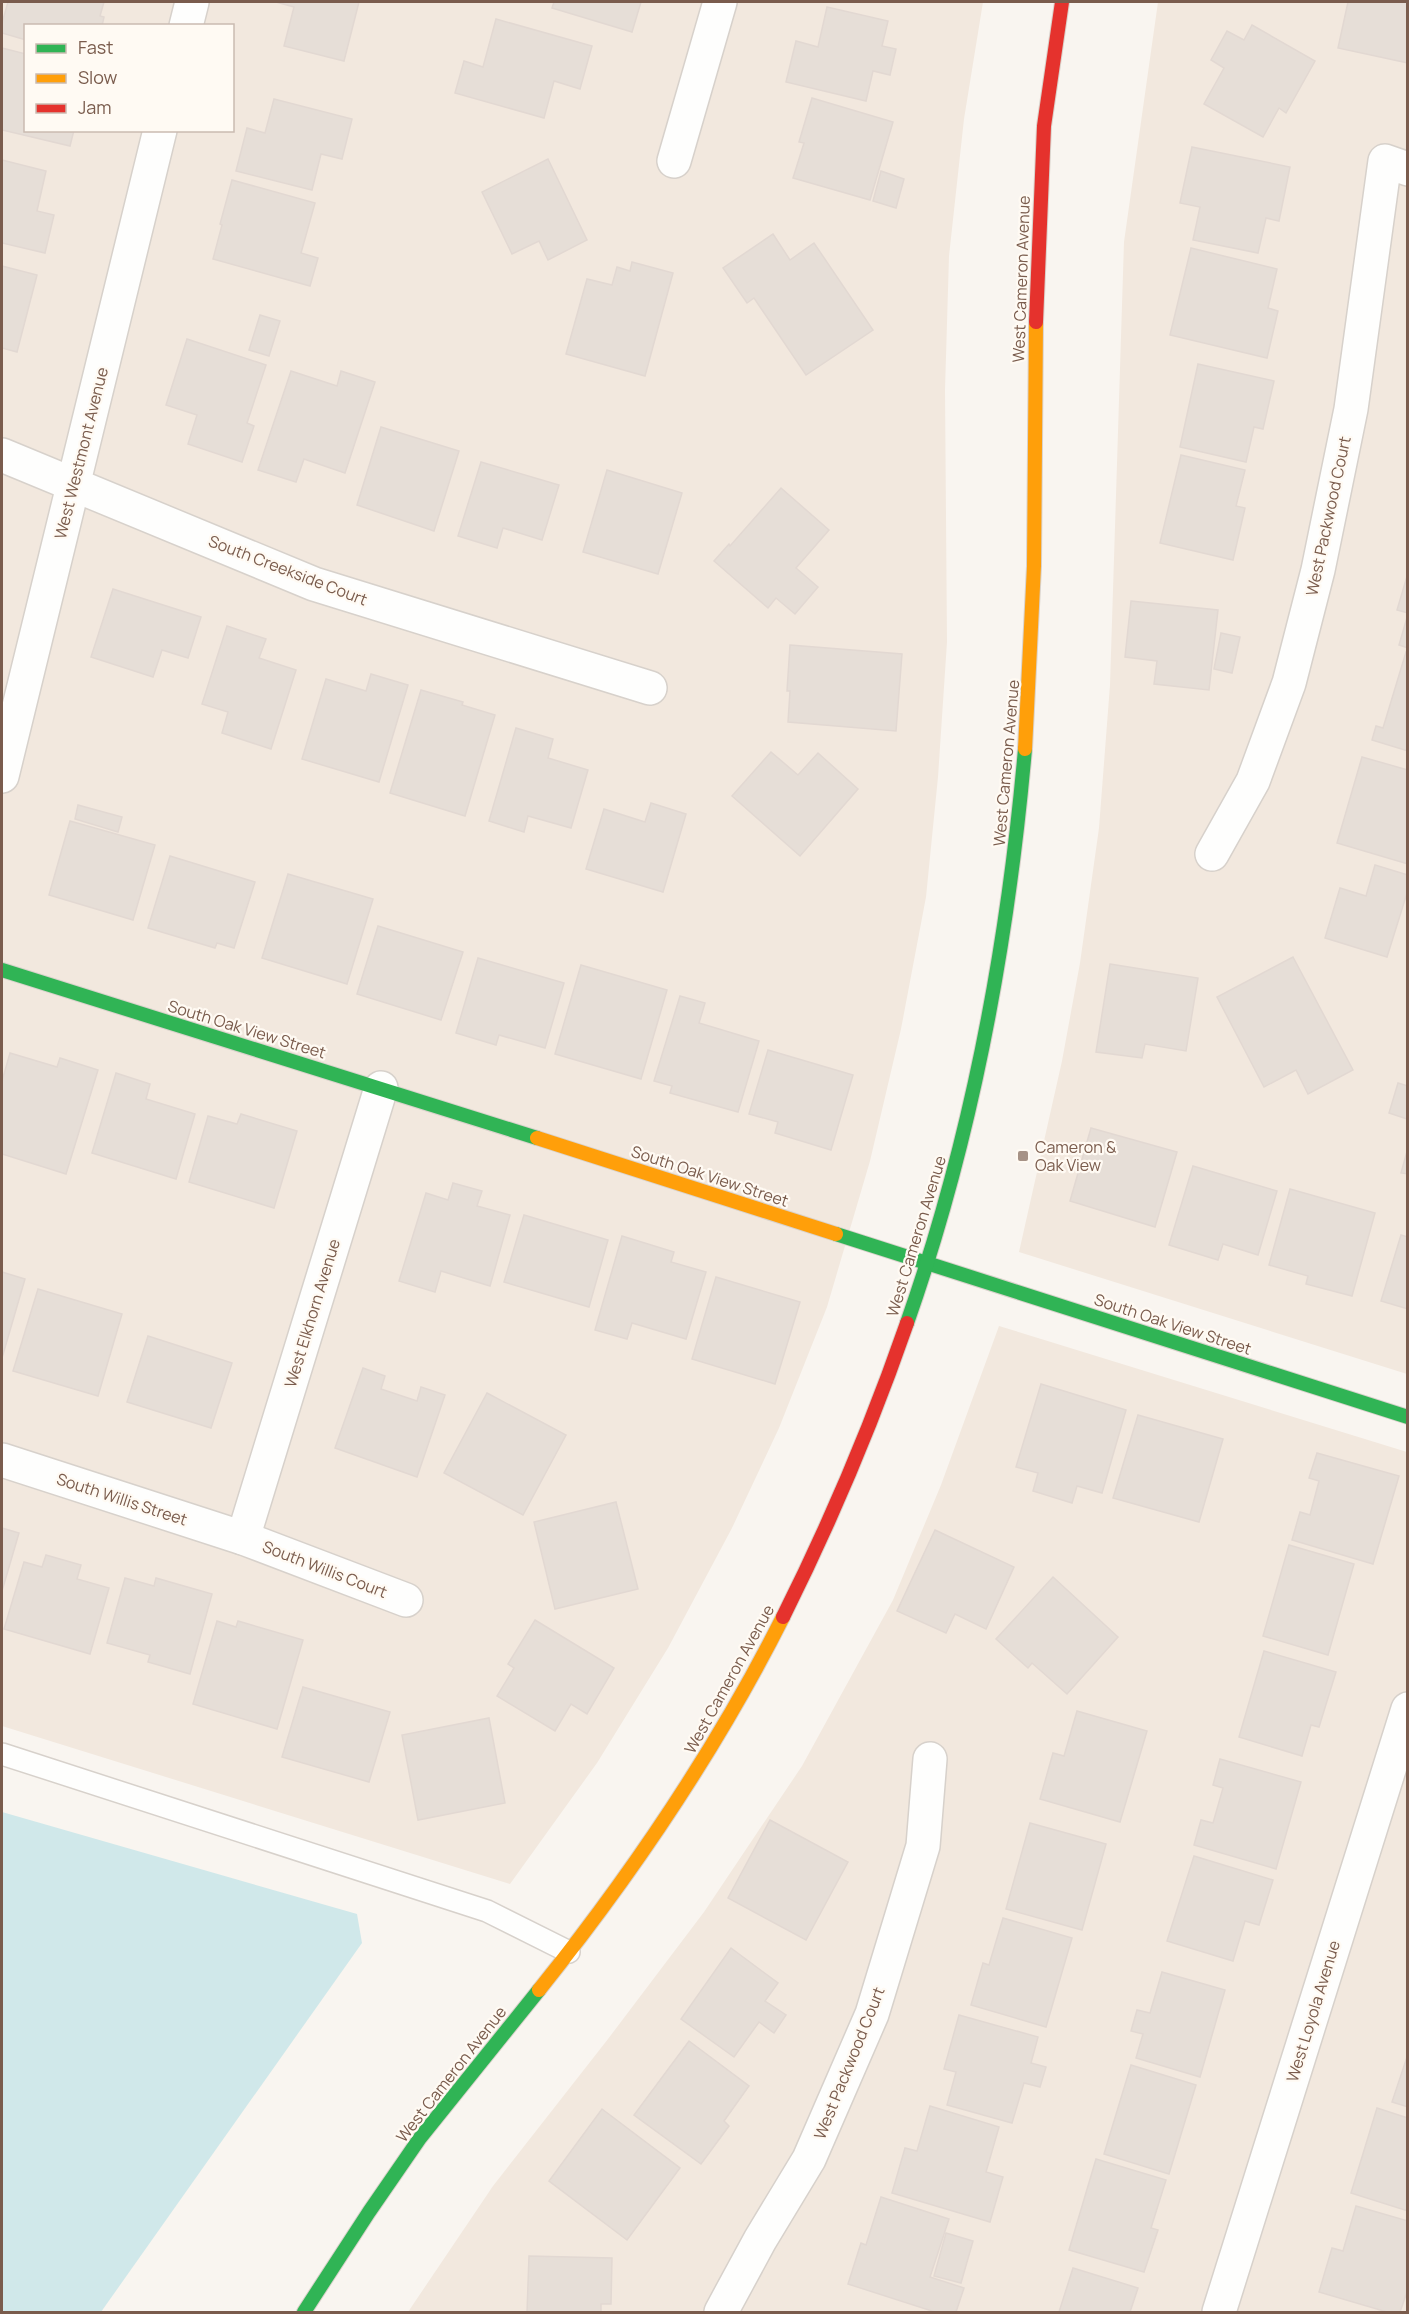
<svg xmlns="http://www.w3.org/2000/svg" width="1409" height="2314" font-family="Manrope,sans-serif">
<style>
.residential{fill:#f2e8de;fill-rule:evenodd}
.water{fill:#d0e8ea}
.building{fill:#e6ded7;stroke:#e2d8d2;stroke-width:1.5}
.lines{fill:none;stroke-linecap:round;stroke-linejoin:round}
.lane-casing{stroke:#d7d1cb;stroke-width:24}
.street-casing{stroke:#d7d1cb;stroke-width:36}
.fast-casing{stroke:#d9d2cb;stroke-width:16}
.slow-casing{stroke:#d9d2cb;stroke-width:16}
.jam-casing{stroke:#d9d2cb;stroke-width:16}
.lane{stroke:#fefefd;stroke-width:21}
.street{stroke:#fefefd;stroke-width:33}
.fast{stroke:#30b455;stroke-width:14}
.slow{stroke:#ff9f0a;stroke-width:14}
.jam{stroke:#e5322d;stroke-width:14}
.poi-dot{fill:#a69286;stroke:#fffaf3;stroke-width:2}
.labels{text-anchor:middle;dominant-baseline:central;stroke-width:4.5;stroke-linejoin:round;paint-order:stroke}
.street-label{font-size:16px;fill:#7a5c4d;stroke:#fffaf3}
.poi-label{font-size:16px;fill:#7a5c4d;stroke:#fffaf3;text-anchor:start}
</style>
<rect width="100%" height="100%" fill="#f9f5f0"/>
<g class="residential">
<path d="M 2,2 L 983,2 L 964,119 L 949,256 L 945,390 L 947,642 L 938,777 L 926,897 L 901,1029 L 870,1161 L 827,1307 L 779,1428 L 732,1528 L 668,1648 L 597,1763 L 510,1884 L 2,1726 ZM 26,26 L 232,26 L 232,130 L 26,130 Z"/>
<path d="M 1158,2 L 1407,2 L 1407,1374 L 1019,1252 L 1062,1061 L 1080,963 L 1099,828 L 1110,685 L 1124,242 Z"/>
<path d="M 999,1326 L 1407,1452 L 1407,2312 L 408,2312 L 493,2186 L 608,2039 L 704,1912 L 802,1766 L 893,1600 L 941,1485 Z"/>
</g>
<path class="water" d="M 2,1812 L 357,1914 L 362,1943 L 101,2312 L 2,2312 Z"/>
<g class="building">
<path d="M 8,2 L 104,2 L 100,16 L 104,17 L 102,26 L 26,26 L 26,40 L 2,33 L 2,23 Z"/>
<path d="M 276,2 L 359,2 L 344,61 L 284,46 L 294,7 Z"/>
<path d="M 554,2 L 641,2 L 632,32 L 552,8 Z"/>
<path d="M 1348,2 L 1408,2 L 1408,63 L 1338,48 Z"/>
<path d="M 827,7 L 888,21 L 882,46 L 896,49 L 890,75 L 873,71 L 866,101 L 786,82 L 796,41 L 818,47 Z"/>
<path d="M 496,19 L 592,46 L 580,89 L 554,81 L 544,118 L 455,93 L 464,61 L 483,67 Z"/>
<path d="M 1252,25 L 1315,61 L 1286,113 L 1279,108 L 1263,137 L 1204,104 L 1224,68 L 1211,60 L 1227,31 L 1244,40 Z"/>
<path d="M 2,48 L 26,54 L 26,130 L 74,130 L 70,146 L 2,130 Z"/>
<path d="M 812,98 L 893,122 L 870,200 L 793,178 L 804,143 L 799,142 Z"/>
<path d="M 274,99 L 352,119 L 342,159 L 321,154 L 312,190 L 236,171 L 247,128 L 265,133 Z"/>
<path d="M 1192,147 L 1290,167 L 1279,221 L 1266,218 L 1258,253 L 1193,240 L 1200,207 L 1180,203 Z"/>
<path d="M 548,159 L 587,240 L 548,260 L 539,241 L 512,254 L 482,192 Z"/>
<path d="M 2,160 L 46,171 L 37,211 L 54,215 L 45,253 L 2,243 Z"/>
<path d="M 881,171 L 904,179 L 896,208 L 873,201 Z"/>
<path d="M 232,180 L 315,203 L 301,253 L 318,258 L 310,286 L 213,259 L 222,225 L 220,224 Z"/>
<path d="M 773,234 L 790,260 L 814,243 L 873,330 L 806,375 L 754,298 L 747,303 L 723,268 Z"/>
<path d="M 1191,248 L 1277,269 L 1268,308 L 1278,311 L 1267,358 L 1170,335 Z"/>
<path d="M 632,262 L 673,273 L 645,376 L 566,354 L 587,279 L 612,285 L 617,267 L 630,271 Z"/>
<path d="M 2,266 L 37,275 L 17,352 L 2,348 Z"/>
<path d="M 260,315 L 280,321 L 269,356 L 249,350 Z"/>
<path d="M 187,339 L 266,365 L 247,423 L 254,426 L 242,462 L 188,444 L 197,415 L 166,405 Z"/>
<path d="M 1198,364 L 1274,381 L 1263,429 L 1254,427 L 1246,462 L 1180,447 Z"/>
<path d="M 291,371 L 337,386 L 341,371 L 375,382 L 345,473 L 304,459 L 296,482 L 258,470 Z"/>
<path d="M 381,427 L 459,451 L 434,531 L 357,505 Z"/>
<path d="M 1181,455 L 1245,470 L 1236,506 L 1245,508 L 1233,560 L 1160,543 Z"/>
<path d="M 481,462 L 559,485 L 542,540 L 503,528 L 497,548 L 458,536 Z"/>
<path d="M 607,470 L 682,493 L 658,574 L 583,552 Z"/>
<path d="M 781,488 L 829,530 L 796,568 L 818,587 L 795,614 L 776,598 L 768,608 L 714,561 L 729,544 L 730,546 Z"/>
<path d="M 1408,573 L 1408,613 L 1397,610 Z"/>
<path d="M 113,589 L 201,617 L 188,658 L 162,650 L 153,677 L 91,657 Z"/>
<path d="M 1131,601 L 1218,610 L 1209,690 L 1154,684 L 1157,661 L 1125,657 Z"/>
<path d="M 1408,614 L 1408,648 L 1399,645 Z"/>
<path d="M 227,626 L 266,639 L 259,658 L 296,670 L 271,749 L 222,733 L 228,712 L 202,704 Z"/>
<path d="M 1221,633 L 1240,637 L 1232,673 L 1214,669 Z"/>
<path d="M 790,645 L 902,654 L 896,731 L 788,722 L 790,691 L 787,691 Z"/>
<path d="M 1406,652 L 1408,653 L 1408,751 L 1372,740 L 1376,726 L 1383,728 Z"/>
<path d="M 371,674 L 408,685 L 379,782 L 302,759 L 326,679 L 366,691 Z"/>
<path d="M 421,690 L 463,702 L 462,705 L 495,715 L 465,816 L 390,793 Z"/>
<path d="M 516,728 L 553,739 L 548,758 L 588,770 L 571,828 L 528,816 L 524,832 L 489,821 Z"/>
<path d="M 771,752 L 798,775 L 818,753 L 858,789 L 800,856 L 732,796 Z"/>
<path d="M 1362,757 L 1408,770 L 1408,864 L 1337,843 Z"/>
<path d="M 651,803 L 686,814 L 663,892 L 586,869 L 604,809 L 645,822 Z"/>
<path d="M 78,805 L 122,817 L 118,832 L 75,819 Z"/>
<path d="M 70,821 L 155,845 L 133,920 L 49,895 Z"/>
<path d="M 170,856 L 255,882 L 234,948 L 217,943 L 215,948 L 148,928 Z"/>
<path d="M 1375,865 L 1408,875 L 1408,890 L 1387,957 L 1325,938 L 1340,888 L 1366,896 Z"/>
<path d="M 288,874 L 373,899 L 347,984 L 262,958 Z"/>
<path d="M 378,926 L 463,952 L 441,1020 L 357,994 Z"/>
<path d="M 1293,957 L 1353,1070 L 1308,1094 L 1296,1070 L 1264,1087 L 1217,997 Z"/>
<path d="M 478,958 L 564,983 L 545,1048 L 499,1035 L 496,1045 L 456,1033 Z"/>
<path d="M 1110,964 L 1198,978 L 1186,1051 L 1145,1044 L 1142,1058 L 1096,1052 Z"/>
<path d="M 581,965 L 667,990 L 641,1079 L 555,1054 Z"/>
<path d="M 680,996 L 705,1003 L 699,1023 L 759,1041 L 738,1112 L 670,1093 L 672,1086 L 654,1081 Z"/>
<path d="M 768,1050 L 853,1075 L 831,1150 L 775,1133 L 778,1122 L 749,1114 Z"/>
<path d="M 10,1053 L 57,1067 L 60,1058 L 98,1070 L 66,1174 L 2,1154 L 2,1081 Z"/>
<path d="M 116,1073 L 150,1084 L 146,1099 L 195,1114 L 176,1179 L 92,1153 Z"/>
<path d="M 1398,1083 L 1408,1086 L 1407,1119 L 1389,1113 Z"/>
<path d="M 241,1114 L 297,1131 L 274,1208 L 189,1182 L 208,1116 L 237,1124 Z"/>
<path d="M 1091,1128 L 1177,1152 L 1155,1227 L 1070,1201 Z"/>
<path d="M 1408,1148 L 1408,1174 L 1401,1173 Z"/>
<path d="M 1193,1166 L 1277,1191 L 1258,1255 L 1223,1244 L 1218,1260 L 1169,1245 Z"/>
<path d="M 453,1183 L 482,1191 L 477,1206 L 510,1215 L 490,1286 L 441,1271 L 435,1292 L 399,1281 L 426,1193 L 448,1200 Z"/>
<path d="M 1290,1189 L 1375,1213 L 1352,1296 L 1306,1284 L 1308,1276 L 1269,1265 Z"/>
<path d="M 524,1215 L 608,1240 L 589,1307 L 504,1282 Z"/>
<path d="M 1401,1235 L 1408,1237 L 1408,1309 L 1381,1301 Z"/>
<path d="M 622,1236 L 674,1252 L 671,1262 L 706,1272 L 686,1339 L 632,1323 L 627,1339 L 595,1330 Z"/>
<path d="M 2,1272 L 25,1279 L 2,1358 Z"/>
<path d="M 716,1277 L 800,1302 L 775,1384 L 692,1359 Z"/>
<path d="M 38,1289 L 122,1314 L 98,1396 L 13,1371 Z"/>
<path d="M 148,1336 L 232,1363 L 211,1428 L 127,1402 Z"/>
<path d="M 363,1368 L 385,1376 L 381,1389 L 417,1401 L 421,1387 L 445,1395 L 417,1477 L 335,1448 Z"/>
<path d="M 1041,1384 L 1126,1410 L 1102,1493 L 1077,1486 L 1072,1503 L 1033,1491 L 1038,1473 L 1016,1467 Z"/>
<path d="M 487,1393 L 566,1435 L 523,1515 L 444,1473 Z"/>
<path d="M 1138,1415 L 1223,1439 L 1199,1522 L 1113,1498 Z"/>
<path d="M 1317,1453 L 1399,1476 L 1373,1564 L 1292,1540 L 1300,1512 L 1310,1515 L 1319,1481 L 1309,1478 Z"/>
<path d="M 616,1502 L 638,1589 L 555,1609 L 534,1522 Z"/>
<path d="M 2,1528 L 19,1533 L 2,1591 Z"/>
<path d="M 935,1530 L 1014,1567 L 986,1629 L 955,1614 L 946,1633 L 897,1611 Z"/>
<path d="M 1289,1545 L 1354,1564 L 1328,1655 L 1263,1636 Z"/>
<path d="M 46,1555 L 81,1565 L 77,1579 L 109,1588 L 90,1654 L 4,1629 L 24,1562 L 42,1567 Z"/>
<path d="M 1053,1577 L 1118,1637 L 1067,1694 L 1032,1663 L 1028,1668 L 996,1639 Z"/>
<path d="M 125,1578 L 154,1586 L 156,1578 L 212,1594 L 190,1674 L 148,1662 L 150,1655 L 107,1643 Z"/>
<path d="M 535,1620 L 614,1668 L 587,1714 L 571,1704 L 555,1731 L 497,1696 L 514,1668 L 508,1664 Z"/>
<path d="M 217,1621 L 236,1627 L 238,1621 L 303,1640 L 277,1729 L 193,1704 Z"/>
<path d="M 1264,1651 L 1336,1672 L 1319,1727 L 1311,1725 L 1302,1756 L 1239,1737 Z"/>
<path d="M 303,1687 L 390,1712 L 369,1782 L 282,1757 Z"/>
<path d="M 1077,1711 L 1147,1731 L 1120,1822 L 1040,1799 L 1053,1753 L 1064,1756 Z"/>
<path d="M 489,1718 L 505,1803 L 418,1820 L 402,1735 Z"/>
<path d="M 1220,1759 L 1301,1782 L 1276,1869 L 1194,1845 L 1201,1820 L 1213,1823 L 1223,1788 L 1213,1785 Z"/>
<path d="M 770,1820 L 848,1862 L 806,1940 L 728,1898 Z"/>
<path d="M 1030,1823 L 1106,1844 L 1082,1930 L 1006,1909 Z"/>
<path d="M 1194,1856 L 1273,1880 L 1259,1925 L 1245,1921 L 1233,1961 L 1167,1941 Z"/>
<path d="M 1003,1918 L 1072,1938 L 1046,2027 L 971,2005 L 983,1963 L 989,1965 Z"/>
<path d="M 731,1948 L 778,1983 L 765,2001 L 786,2015 L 774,2033 L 759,2022 L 734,2057 L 681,2019 Z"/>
<path d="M 1162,1972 L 1225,1990 L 1200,2077 L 1136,2058 L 1143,2034 L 1131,2031 L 1137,2010 L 1150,2013 Z"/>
<path d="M 959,2015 L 1038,2037 L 1031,2063 L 1046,2067 L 1040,2087 L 1024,2083 L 1012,2123 L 947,2105 L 956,2072 L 944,2069 Z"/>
<path d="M 689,2041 L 749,2086 L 724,2121 L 729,2126 L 701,2164 L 634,2115 Z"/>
<path d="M 1408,2054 L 1408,2107 L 1392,2102 Z"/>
<path d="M 1131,2065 L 1196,2085 L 1169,2174 L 1104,2154 Z"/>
<path d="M 930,2106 L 999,2127 L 986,2172 L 1003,2177 L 990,2222 L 892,2193 L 905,2148 L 917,2151 Z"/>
<path d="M 1377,2108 L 1408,2118 L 1408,2211 L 1351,2193 Z"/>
<path d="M 602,2109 L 680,2168 L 627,2240 L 549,2181 Z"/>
<path d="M 1096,2159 L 1166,2180 L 1151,2228 L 1158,2230 L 1144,2272 L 1069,2250 Z"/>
<path d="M 881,2197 L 949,2219 L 930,2277 L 964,2288 L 956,2312 L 935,2312 L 848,2284 L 861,2243 L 866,2245 Z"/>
<path d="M 1356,2206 L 1408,2221 L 1408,2289 L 1400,2312 L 1387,2312 L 1319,2292 L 1332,2248 L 1343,2251 Z"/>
<path d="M 946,2233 L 973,2241 L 961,2283 L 934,2276 Z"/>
<path d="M 529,2256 L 612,2258 L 611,2304 L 601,2304 L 601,2312 L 527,2312 Z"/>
<path d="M 1073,2268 L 1138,2288 L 1130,2312 L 1059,2312 Z"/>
</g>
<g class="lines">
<defs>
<path id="lane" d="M 2,1754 L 487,1911 L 569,1952"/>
<g id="street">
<path d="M 186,26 L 192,2"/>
<path d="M 674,161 L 720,2"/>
<path d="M 2,455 L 314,584 L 650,688"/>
<path d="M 2,776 L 160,130"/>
<path d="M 1212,854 L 1253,781 L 1289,683 L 1318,570 L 1351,409 L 1385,161 L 1408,169"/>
<path d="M 2,1460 L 243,1538 L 406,1600"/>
<path d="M 243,1538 L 381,1088"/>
<path d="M 721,2312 L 760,2240 L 809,2159 L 872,2014 L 923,1846 L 930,1759"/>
<path d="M 1219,2312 L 1408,1709"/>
</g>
<g id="fast">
<path d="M 2,970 L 537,1138"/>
<path d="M 836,1234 L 1408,1417"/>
<path d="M 907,1323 C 972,1138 1008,943 1025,749"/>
<path d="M 304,2312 L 369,2212 L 420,2138 L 539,1990"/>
</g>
<g id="slow">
<path d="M 1025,749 L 1034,566 L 1036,322"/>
<path d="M 537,1138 L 836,1234"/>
<path d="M 539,1990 C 632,1874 716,1750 783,1617"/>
</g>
<g id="jam">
<path d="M 1036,322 L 1044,126 L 1062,2"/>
<path d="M 783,1617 C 831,1521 872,1424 907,1323"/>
</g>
</defs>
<use href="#lane" class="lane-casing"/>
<use href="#street" class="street-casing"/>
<use href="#fast" class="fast-casing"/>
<use href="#slow" class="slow-casing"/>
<use href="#jam" class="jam-casing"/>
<use href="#lane" class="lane"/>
<use href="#street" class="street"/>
<use href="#fast" class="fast"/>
<use href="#slow" class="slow"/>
<use href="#jam" class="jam"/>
</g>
<rect class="poi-dot" x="1017" y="1150" width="12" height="12" rx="3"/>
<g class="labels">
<g class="street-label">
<text transform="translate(1021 279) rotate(-88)">West Cameron Avenue</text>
<text transform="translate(81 453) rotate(-76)">West Westmont Avenue</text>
<text transform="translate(1328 516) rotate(-78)">West Packwood Court</text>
<text transform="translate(288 570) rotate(21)">South Creekside Court</text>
<text transform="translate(1006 763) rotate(-85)">West Cameron Avenue</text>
<text transform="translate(247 1029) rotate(17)">South Oak View Street</text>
<text transform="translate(710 1176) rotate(18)">South Oak View Street</text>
<text transform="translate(916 1236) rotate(-73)">West Cameron Avenue</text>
<text transform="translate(312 1313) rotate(-73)">West Elkhorn Avenue</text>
<text transform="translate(1173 1324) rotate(18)">South Oak View Street</text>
<text transform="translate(122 1499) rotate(18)">South Willis Street</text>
<text transform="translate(325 1569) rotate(21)">South Willis Court</text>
<text transform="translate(729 1679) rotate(-61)">West Cameron Avenue</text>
<text transform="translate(1313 2011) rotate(-73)">West Loyola Avenue</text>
<text transform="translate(849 2063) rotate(-68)">West Packwood Court</text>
<text transform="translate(451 2074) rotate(-52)">West Cameron Avenue</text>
</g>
<g class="poi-label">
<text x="1035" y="1147">Cameron &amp;<tspan x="1035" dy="18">Oak View</tspan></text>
</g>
</g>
<rect width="1409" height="2314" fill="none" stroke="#7a5c4d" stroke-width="6"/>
<rect x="24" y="24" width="210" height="108" fill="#fffaf3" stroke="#cabbb1" stroke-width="1.5"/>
<rect x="36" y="44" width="30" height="9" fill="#30b455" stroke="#cabbb1" stroke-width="1.5"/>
<text x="78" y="54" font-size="18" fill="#7a5c4d">Fast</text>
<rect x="36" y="74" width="30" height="9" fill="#ff9f0a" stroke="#cabbb1" stroke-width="1.5"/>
<text x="78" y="84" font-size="18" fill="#7a5c4d">Slow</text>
<rect x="36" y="104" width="30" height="9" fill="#e5322d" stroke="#cabbb1" stroke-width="1.5"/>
<text x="78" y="114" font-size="18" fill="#7a5c4d">Jam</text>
</svg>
